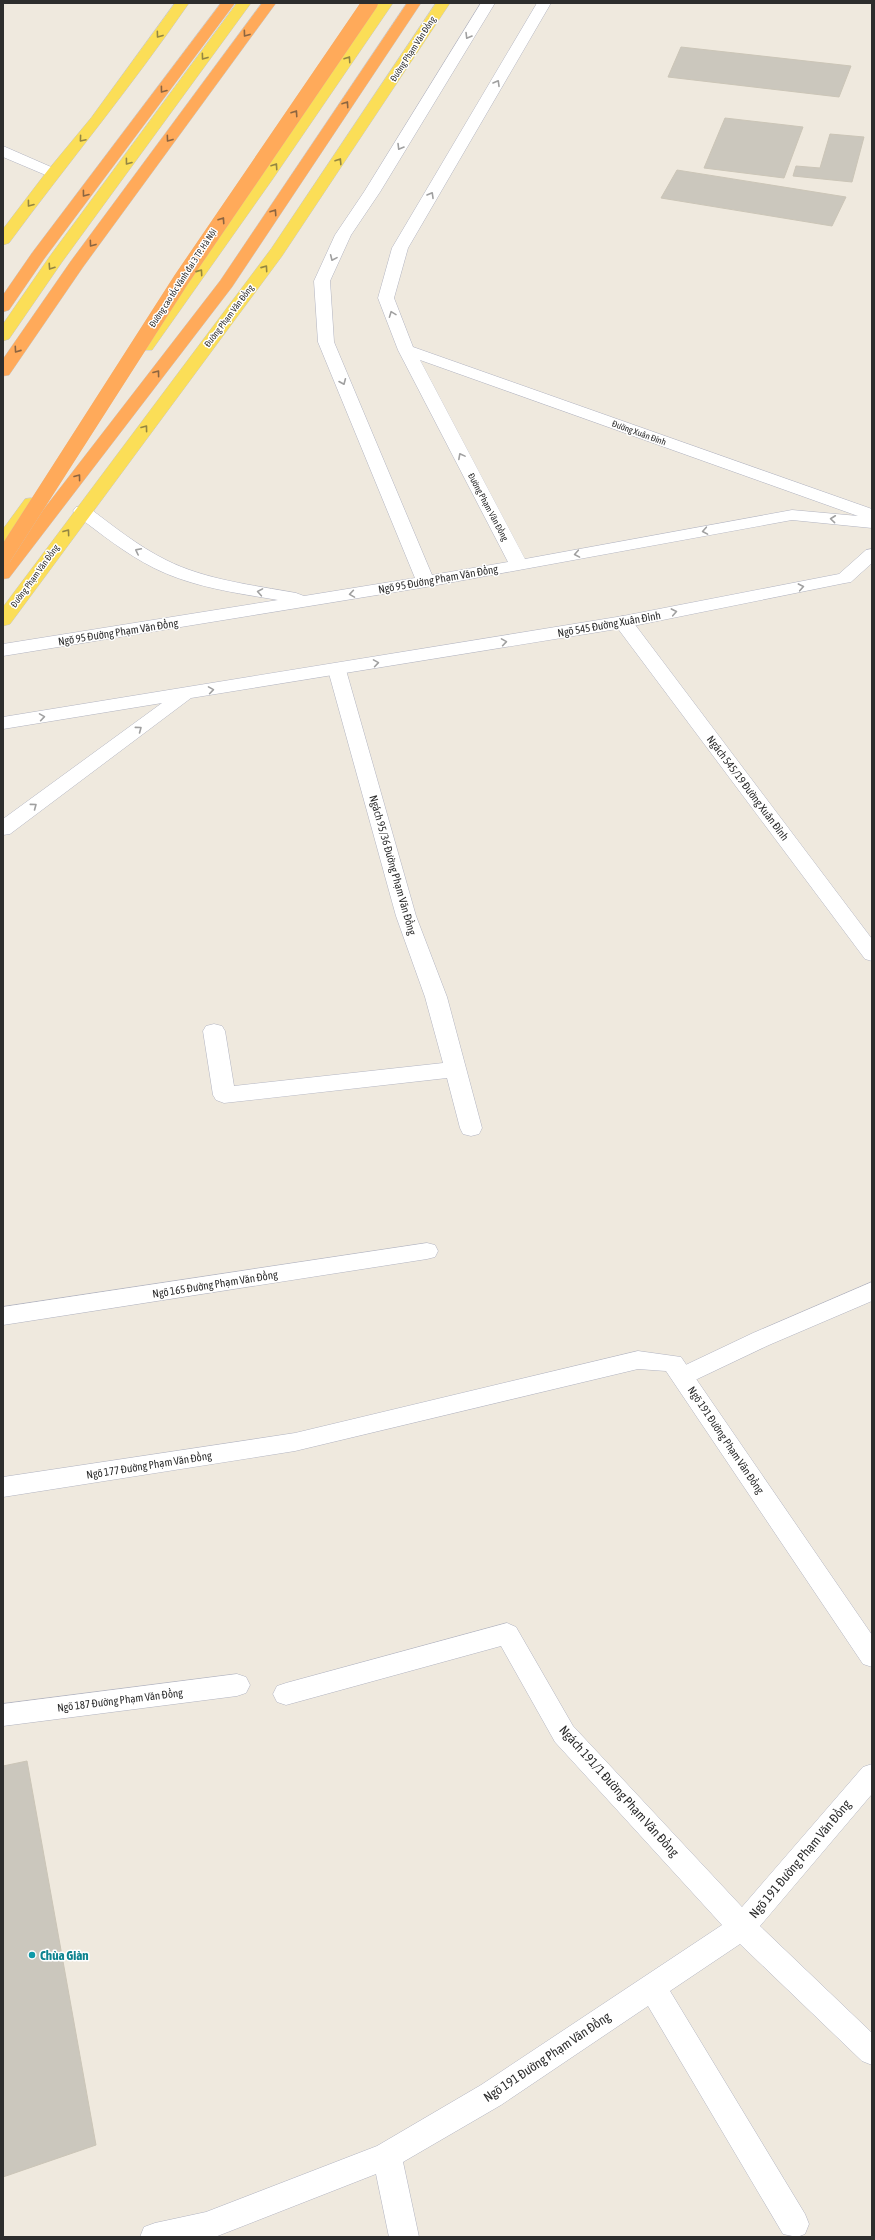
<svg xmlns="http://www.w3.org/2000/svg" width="875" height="2240" font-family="'Asap Condensed',sans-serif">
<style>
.building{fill:#cbc7bd;stroke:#cbc5b7}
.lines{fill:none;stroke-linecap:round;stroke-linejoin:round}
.service-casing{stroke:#b2b4c1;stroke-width:1}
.minor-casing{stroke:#b2b4c1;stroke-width:1}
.tertiary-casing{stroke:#b2b4c1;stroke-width:1}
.secondary-casing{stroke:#b2b4c1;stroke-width:1}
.primary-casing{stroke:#c8c8c8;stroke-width:1}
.motorway-casing{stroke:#c8c8c8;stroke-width:1}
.service{fill:#fff;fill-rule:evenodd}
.minor{fill:#fff;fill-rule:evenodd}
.tertiary{fill:#fff;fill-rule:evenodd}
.secondary{fill:#fff;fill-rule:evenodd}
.primary{fill:#fbde57;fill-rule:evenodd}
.motorway{fill:#ffaa5a;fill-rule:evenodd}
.motorway-bridge-casing{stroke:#c8c8c8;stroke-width:16;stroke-linecap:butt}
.motorway-bridge{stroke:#ffaa5a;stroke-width:16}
.oneway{stroke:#8c6541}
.oneway2{stroke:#948642}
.oneway3{stroke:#a0a0a0}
.culture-dot{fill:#0f9aa8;stroke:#fff;stroke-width:1.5}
.labels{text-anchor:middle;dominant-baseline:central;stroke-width:3;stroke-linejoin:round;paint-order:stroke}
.far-street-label{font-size:9px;fill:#2d2d2d;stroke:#fff}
.street-label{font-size:11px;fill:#2d2d2d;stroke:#fff}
.near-street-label{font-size:13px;fill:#2d2d2d;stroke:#fff}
.near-culture-label{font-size:13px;font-weight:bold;fill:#0d838f;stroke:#fff;text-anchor:start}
</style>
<rect width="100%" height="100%" fill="#efe9de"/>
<g class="building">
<path d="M 681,47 L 851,66 L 839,97 L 668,77 Z"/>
<path d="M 725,118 L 803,127 L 784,178 L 704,168 Z"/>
<path d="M 830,134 L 864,137 L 852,182 L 793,176 L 796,166 L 820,168 Z"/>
<path d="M 677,170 L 846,197 L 832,226 L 661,198 Z"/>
<path d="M 27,1761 L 96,2145 L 3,2177 L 3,1766 Z"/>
</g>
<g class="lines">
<defs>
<path id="service" d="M 872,1282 L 872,1301 L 769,1345 L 691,1382 L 683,1385 L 675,1382 L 671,1376 L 675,1370 L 753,1333 Z"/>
<g id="minor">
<path d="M 623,616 L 630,618 L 872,939 L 872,961 L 865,959 L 616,626 L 614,622 L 616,618 Z"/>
<path d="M 337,664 L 344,666 L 346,670 L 416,916 L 447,997 L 482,1128 L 479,1134 L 471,1136 L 463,1134 L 460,1128 L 447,1078 L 224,1103 L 216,1100 L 213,1095 L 203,1031 L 206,1026 L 214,1024 L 222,1026 L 225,1031 L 234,1086 L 443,1063 L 425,997 L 396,916 L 328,670 L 330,666 Z"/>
<path d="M 427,1243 L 435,1245 L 438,1251 L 435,1257 L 427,1259 L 3,1325 L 3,1307 Z"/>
<path d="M 638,1351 L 681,1357 L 872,1635 L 872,1667 L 863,1664 L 666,1371 L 638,1369 L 295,1451 L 3,1497 L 3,1477 L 295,1433 Z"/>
<path d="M 507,1623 L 516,1627 L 573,1726 L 742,1907 L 863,1767 L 872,1764 L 872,1794 L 760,1926 L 872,2033 L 872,2065 L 862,2061 L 740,1944 L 670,1991 L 805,2214 L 809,2224 L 805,2234 L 797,2237 L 783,2234 L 648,2006 L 501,2105 L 403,2162 L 419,2237 L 389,2237 L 376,2174 L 215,2237 L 140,2237 L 144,2227 L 155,2223 L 206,2212 L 377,2146 L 481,2085 L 722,1925 L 555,1742 L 501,1646 L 286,1705 L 277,1702 L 273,1694 L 277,1686 L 286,1683 Z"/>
<path d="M 237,1674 L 246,1677 L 250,1685 L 246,1693 L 237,1696 L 3,1726 L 3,1704 Z"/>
</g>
<g id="tertiary">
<path d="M 481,3 L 495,3 L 380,192 L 351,235 L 330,281 L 334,342 L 432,575 L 508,562 L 398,350 L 378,298 L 392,248 L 537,3 L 551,3 L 408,248 L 394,298 L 413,347 L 872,509 L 872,528 L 792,520 L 426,587 L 3,656 L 3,644 L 278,600 C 236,593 192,587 154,568 C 126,554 101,534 76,515 L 73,511 L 76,507 L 88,507 C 113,526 138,546 166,560 C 206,580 253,585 296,593 L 304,596 L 415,578 L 318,342 L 314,281 L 335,235 L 364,192 ZM 420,360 L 858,516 L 792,510 L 525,559 Z"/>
<path d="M 872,549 L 872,563 L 851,582 L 845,583 L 623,628 L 191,698 L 10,834 L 3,835 L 3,819 L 162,703 L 3,729 L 3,717 L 623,616 L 839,574 L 866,550 Z"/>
</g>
<path id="secondary" d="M 3,146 L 58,170 L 61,173 L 58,176 L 48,176 L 3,157 Z"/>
<g id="primary">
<path d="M 175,3 L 189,3 C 132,86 68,163 9,243 L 3,245 L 3,229 L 48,170 L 91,118 Z"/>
<path d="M 237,3 L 251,3 L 62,262 L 9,339 L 3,341 L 3,324 L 50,256 Z"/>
<path d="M 379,3 L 393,3 L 272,180 L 152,350 L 140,350 L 138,347 L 261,174 Z"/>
<path d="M 436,3 L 450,3 L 282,256 L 10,624 L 3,626 L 3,607 L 271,249 Z"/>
<path d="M 31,498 L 37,499 L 40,503 L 9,545 L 3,546 L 3,529 L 25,499 Z"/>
</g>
<g id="motorway">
<path d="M 221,3 L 235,3 L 44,259 L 9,310 L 3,312 L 3,295 L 32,253 Z"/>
<path d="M 262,3 L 276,3 L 83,267 L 9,375 L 3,376 L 3,359 L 71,261 Z"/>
<path d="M 407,3 L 421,3 L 232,287 L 9,578 L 3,579 L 3,562 L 220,281 Z"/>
</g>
</defs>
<use href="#service" class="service-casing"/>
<use href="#minor" class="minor-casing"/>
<use href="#tertiary" class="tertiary-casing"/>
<use href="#secondary" class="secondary-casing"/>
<use href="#primary" class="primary-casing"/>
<use href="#motorway" class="motorway-casing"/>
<use href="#service" class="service"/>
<use href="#minor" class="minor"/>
<use href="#tertiary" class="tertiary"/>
<use href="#secondary" class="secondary"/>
<use href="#primary" class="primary"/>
<use href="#motorway" class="motorway"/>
<defs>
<path id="motorway-bridge" d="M 3,558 L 181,280 L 370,3"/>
</defs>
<use href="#motorway-bridge" class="motorway-bridge-casing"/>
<use href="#motorway-bridge" class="motorway-bridge"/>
</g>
<defs><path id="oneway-chevron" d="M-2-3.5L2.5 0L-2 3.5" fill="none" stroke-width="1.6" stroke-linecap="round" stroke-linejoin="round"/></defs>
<g class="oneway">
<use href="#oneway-chevron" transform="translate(246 34) rotate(126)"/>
<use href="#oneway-chevron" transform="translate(163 90) rotate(127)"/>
<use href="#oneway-chevron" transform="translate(346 104) rotate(-56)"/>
<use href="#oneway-chevron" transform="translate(295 113) rotate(-56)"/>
<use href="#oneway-chevron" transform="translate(169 139) rotate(126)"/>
<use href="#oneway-chevron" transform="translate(85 194) rotate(127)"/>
<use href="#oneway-chevron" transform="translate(274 212) rotate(-56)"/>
<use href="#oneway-chevron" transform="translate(222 220) rotate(-56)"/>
<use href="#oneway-chevron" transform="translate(92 244) rotate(126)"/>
<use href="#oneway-chevron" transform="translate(17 350) rotate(125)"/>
<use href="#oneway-chevron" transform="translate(157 373) rotate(-53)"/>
<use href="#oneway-chevron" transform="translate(78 477) rotate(-53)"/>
</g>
<g class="oneway2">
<use href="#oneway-chevron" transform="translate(159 35) rotate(126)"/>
<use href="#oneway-chevron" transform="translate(204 57) rotate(126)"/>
<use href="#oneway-chevron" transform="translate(348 59) rotate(-56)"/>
<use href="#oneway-chevron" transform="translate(82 139) rotate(130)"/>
<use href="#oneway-chevron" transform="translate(339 161) rotate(-57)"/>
<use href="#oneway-chevron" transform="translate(128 162) rotate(127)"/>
<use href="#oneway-chevron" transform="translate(275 166) rotate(-56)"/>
<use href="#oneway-chevron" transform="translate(30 204) rotate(127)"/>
<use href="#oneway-chevron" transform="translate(51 267) rotate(124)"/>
<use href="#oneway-chevron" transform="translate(265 268) rotate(-55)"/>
<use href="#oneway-chevron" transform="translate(200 272) rotate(-55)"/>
<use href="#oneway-chevron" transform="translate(145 428) rotate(-53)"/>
<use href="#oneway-chevron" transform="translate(67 532) rotate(-54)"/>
</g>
<g class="oneway3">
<use href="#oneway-chevron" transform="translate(468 36) rotate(121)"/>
<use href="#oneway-chevron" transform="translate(497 83) rotate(-60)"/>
<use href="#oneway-chevron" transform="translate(400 147) rotate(121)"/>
<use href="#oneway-chevron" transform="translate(431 195) rotate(-60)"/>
<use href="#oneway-chevron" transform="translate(333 258) rotate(114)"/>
<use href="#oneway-chevron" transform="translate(392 314) rotate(-111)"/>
<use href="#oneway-chevron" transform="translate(343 382) rotate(67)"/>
<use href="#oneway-chevron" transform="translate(461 456) rotate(-118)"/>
<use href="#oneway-chevron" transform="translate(833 519) rotate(-174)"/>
<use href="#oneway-chevron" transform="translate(705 531) rotate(170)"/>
<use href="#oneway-chevron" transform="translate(138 551) rotate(-153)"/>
<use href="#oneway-chevron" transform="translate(577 554) rotate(170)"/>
<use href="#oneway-chevron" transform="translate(801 587) rotate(-11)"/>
<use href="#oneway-chevron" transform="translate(260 592) rotate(-170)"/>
<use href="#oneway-chevron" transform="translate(352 594) rotate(171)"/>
<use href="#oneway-chevron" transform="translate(674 612) rotate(-11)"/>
<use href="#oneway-chevron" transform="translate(504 642) rotate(-9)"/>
<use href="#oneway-chevron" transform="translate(376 663) rotate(-9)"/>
<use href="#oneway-chevron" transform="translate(211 690) rotate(-9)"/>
<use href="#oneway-chevron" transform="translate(42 717) rotate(-9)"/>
<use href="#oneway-chevron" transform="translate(139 729) rotate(-37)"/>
<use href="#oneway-chevron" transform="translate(34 806) rotate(-37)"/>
</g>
<circle class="culture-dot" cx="32" cy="1955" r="4"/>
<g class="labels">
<g class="far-street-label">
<text transform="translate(413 49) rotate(-57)">Đường Phạm Văn Đồng</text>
<text transform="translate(183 278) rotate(-57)">Đường cao tốc Vành đai 3 TP. Hà Nội</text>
<text transform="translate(229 316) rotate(-53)">Đường Phạm Văn Đồng</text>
<text transform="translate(639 433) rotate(20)">Đường Xuân Đỉnh</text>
<text transform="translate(488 507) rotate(62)">Đường Phạm Văn Đồng</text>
<text transform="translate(35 576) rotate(-54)">Đường Phạm Văn Đồng</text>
</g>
<g class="street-label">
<text transform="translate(438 579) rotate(-10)">Ngõ 95 Đường Phạm Văn Đồng</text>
<text transform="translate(609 624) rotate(-10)">Ngõ 545 Đường Xuân Đỉnh</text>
<text transform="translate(118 632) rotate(-9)">Ngõ 95 Đường Phạm Văn Đồng</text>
<text transform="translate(748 788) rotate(53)">Ngách 545/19 Đường Xuân Đỉnh</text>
<text transform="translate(393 865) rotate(74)">Ngách 95/36 Đường Phạm Văn Đồng</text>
<text transform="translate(215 1284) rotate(-9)">Ngõ 165 Đường Phạm Văn Đồng</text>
<text transform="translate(726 1440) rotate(56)">Ngõ 191 Đường Phạm Văn Đồng</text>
<text transform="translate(149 1465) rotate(-9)">Ngõ 177 Đường Phạm Văn Đồng</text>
<text transform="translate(120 1700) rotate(-7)">Ngõ 187 Đường Phạm Văn Đồng</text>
</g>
<g class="near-street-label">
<text transform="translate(619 1791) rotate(48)">Ngách 191/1 Đường Phạm Văn Đồng</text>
<text transform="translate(800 1859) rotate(-50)">Ngõ 191 Đường Phạm Văn Đồng</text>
<text transform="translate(547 2057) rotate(-34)">Ngõ 191 Đường Phạm Văn Đồng</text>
</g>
<g class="near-culture-label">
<text x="40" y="1955">Chùa Giàn</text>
</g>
</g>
<rect width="875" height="2240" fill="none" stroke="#2d2d2d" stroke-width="8"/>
</svg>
